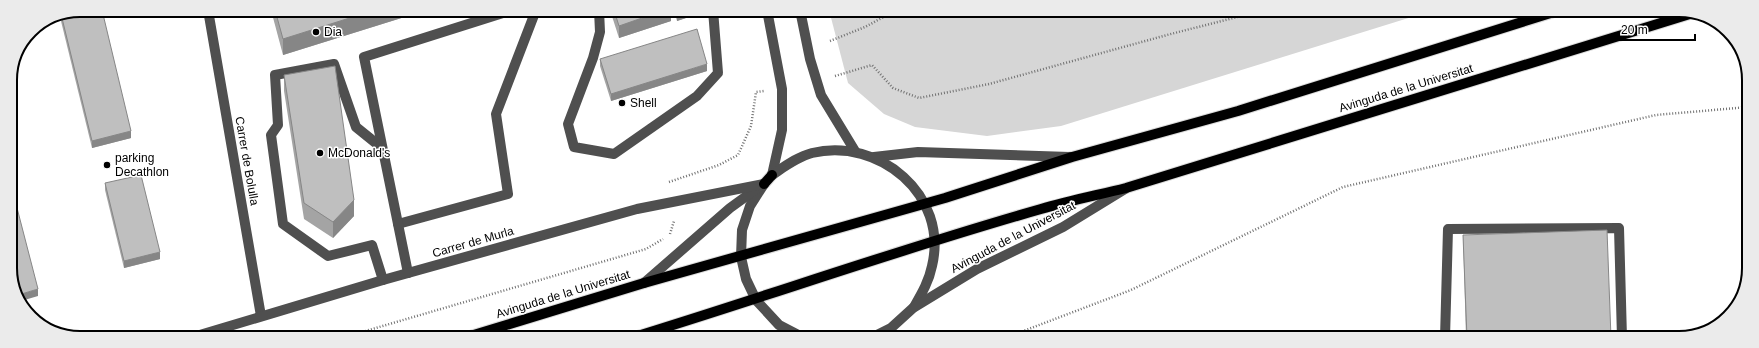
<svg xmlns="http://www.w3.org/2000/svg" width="1759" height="348" font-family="Helvetica,sans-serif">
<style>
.green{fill:#d6d6d6}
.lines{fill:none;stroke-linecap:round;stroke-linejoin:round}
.major-casing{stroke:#dbdbdb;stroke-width:12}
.path{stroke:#717171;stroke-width:2.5;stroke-dasharray:1 2;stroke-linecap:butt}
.minor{stroke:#4f4f4f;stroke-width:10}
.major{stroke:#000;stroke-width:10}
.wall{fill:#a4a4a4}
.shaded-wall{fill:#868686}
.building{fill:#bfbfbf;stroke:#868686}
.poi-dot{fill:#000;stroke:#fff;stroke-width:1.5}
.labels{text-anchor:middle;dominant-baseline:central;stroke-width:3;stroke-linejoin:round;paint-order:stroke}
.poi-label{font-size:12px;fill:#000;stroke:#fff;text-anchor:start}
.street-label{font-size:12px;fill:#000;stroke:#fff}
.rim{fill:none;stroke:#000;stroke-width:2}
</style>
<rect width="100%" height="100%" fill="#fff"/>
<path class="green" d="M 829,10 L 1431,11 L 1061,126 L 987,136 L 915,127 L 884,114 L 848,83 Z"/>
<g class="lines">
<defs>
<g id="major">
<path d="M 764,184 L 772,175"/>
<path d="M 467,337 L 644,283 L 945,198 L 1072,157 L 1238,111 L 1557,11"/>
<path d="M 631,338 C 768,296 903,248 1041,209 C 1069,201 1098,195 1126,188 L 1693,13"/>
</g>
</defs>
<use href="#major" class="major-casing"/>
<g class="path">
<path d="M 830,41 L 865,27 L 891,13 L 893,10"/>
<path d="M 835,76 L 872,65 L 893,88 L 919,98 L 989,84 L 1167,35 L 1264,10"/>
<path d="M 669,182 L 719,165 L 738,155 L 751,126 L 756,92 L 764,91"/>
<path d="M 670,234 L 674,221"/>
<path d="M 345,337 L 646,249 L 663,239"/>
<path d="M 1005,338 L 1131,290 L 1343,187 L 1656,115 L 1748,107"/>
</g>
<g class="minor">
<path d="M 208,10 L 261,316"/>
<path d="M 599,10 L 600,32 L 593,58 L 568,124 L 574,147 L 614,154 L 697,96 L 718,73 L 713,10"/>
<path d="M 767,10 L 782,89 L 782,130 L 772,175"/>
<path d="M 800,10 L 810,59 L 821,95 L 855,151"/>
<path d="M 382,148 L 356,127 L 334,64 L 275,75 L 278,125 L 271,135 L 283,224 L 328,256 L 372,245 L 383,280"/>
<path d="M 874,157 L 918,152 L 1070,157"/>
<path d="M 772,175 C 784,167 797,157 812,153 C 879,137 949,195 932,266 C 929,281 922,293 914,307"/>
<path d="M 764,184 L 750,206 L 742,230 L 741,257 L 746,279 L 756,300 L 779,325 L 804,338"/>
<path d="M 398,224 L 508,194 L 496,114 L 536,10"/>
<path d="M 408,273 L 364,57 L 512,10"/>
<path d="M 644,283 L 730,208 L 759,187"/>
<path d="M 193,337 L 383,280 L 637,209 L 764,184"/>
<path d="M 871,338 L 891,328 L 913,308 L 977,269 L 1063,227 L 1125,189"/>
<path d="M 1445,338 L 1448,229 L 1619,228 L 1622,338"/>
</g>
<use href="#major" class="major"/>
</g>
<g class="wall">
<path d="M 80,10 L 131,138 L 92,148 L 60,17 L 60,14 Z"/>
<path d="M 271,10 L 427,10 L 283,55 Z"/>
<path d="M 610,10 L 671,10 L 671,21 L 619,38 Z"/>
<path d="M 674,10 L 692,10 L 692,16 L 677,21 Z"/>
<path d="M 600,59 L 707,71 L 611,101 L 600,66 Z"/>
<path d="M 284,75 L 354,216 L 333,238 L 304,219 L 284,91 Z"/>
<path d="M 105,183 L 160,259 L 124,268 L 105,190 Z"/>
<path d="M 1463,235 L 1611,338 L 1466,338 Z"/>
</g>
<g class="shaded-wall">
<path d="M 375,10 L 427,10 L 283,55 L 283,39 Z"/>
<path d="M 665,10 L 671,10 L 671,21 L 619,38 L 619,26 Z"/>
<path d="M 687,10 L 692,10 L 692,16 L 677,21 L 677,14 Z"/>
<path d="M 707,64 L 707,71 L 611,101 L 611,94 Z"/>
<path d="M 131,131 L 131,138 L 92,148 L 92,141 Z"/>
<path d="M 354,200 L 354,216 L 333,238 L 333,222 Z"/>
<path d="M 160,252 L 160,259 L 124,268 L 124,261 Z"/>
<path d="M 38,289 L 38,296 L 21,301 L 18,295 Z"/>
</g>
<g class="building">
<path d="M 80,10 L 102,10 L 131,131 L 92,141 L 61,14 Z"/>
<path d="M 275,10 L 375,10 L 283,39 Z"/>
<path d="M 614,10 L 665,10 L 619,26 Z"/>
<path d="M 676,10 L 687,10 L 677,14 Z"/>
<path d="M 697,29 L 707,64 L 611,94 L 600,59 Z"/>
<path d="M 335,66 L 354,200 L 333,222 L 304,203 L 284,75 Z"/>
<path d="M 141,175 L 160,252 L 124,261 L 105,183 Z"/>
<path d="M 16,204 L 38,289 L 18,295 L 12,286 L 11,205 Z"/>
<path d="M 1607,230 L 1611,338 L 1467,338 L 1463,235 Z"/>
</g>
<g class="poi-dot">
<circle cx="316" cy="32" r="4"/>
<circle cx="622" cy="103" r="4"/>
<circle cx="320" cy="153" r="4"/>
<circle cx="107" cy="165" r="4"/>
</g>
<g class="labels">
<g class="poi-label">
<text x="324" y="32">Dia</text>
<text x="630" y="103">Shell</text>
<text x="328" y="153">McDonald's</text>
<text x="115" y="158">parking<tspan x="115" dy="14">Decathlon</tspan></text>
</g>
<g class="street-label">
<text transform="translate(1406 88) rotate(-17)">Avinguda de la Universitat</text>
<text transform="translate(247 161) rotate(80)">Carrer de Bolulla</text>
<text transform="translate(1013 237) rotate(-28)">Avinguda de la Universitat</text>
<text transform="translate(473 242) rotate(-16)">Carrer de Murla</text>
<text transform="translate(563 294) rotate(-17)">Avinguda de la Universitat</text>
</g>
</g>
<path d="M0 0H1759V348H0ZM80 17H1679A63 63 0 0 1 1742 80V268A63 63 0 0 1 1679 331H80A63 63 0 0 1 17 268V80A63 63 0 0 1 80 17Z" fill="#ebebeb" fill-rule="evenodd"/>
<path class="rim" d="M80 17H1679A63 63 0 0 1 1742 80V268A63 63 0 0 1 1679 331H80A63 63 0 0 1 17 268V80A63 63 0 0 1 80 17Z"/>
<path d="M1615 34v6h80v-6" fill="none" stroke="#000000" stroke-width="2"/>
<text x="1621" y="34" font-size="12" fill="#000000" stroke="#ffffff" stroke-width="3" paint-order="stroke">20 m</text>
</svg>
